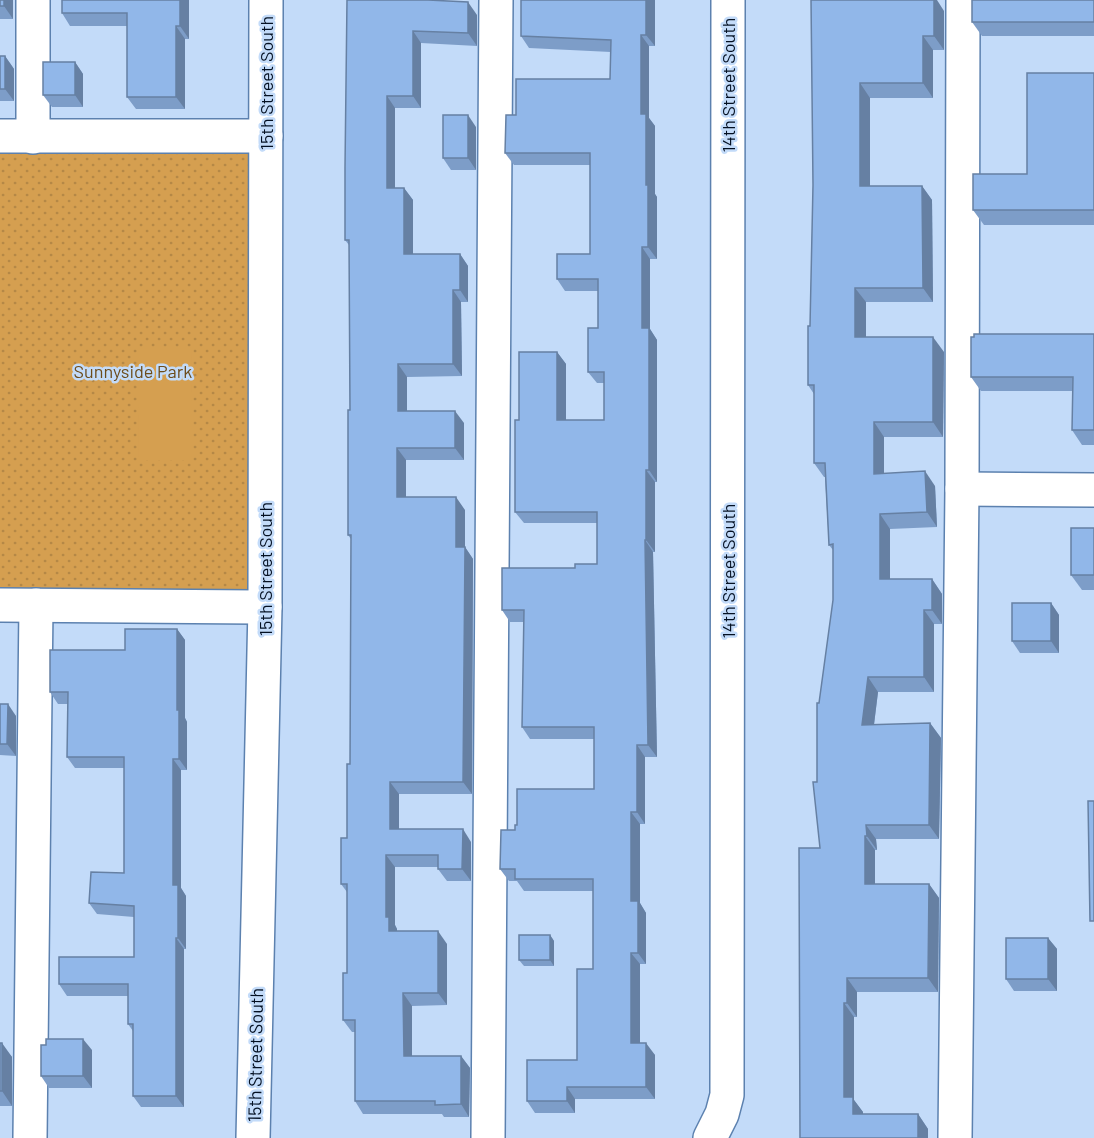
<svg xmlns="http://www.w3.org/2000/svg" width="1094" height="1138" font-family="Barlow,sans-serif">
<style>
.grass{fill:url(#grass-dots)}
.pitch{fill:#d59f50}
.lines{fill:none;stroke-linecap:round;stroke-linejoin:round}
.minor-casing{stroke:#5c81af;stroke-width:36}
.minor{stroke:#fff;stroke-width:33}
.wall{fill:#7d9dc8}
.shaded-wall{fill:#6680a3}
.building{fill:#91b7e9;stroke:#6680a3;stroke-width:1.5}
.labels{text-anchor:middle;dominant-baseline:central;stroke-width:5;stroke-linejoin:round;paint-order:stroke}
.street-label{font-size:18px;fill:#041022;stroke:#c3dbf9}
.park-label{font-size:18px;fill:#6c4c1b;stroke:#c3dbf9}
</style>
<defs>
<pattern id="grass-dots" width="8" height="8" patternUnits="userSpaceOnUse" patternTransform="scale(1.5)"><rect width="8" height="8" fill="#d59f50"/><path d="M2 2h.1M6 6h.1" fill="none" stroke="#b58846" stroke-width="1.8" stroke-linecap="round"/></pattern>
</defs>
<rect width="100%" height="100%" fill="#c3dbf9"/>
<path class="grass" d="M 0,135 L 266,136 L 265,607 L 0,606 Z"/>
<path class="pitch" d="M 139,347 L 192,347 L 191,460 L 138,460 Z"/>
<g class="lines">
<defs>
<g id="minor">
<path d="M 0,136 L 266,136"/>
<path d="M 33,137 L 33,0"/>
<path d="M 962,489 L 1094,490"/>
<path d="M 0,605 L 265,607"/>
<path d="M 30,1138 L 36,605"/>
<path d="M 253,1138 L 265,607 L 266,0"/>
<path d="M 488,1138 L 496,0"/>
<path d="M 710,1138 L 722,1114 L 727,1095 L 728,0"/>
<path d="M 955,1138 L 962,489 L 963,0"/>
</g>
</defs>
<use href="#minor" class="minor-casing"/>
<use href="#minor" class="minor"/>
</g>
<g class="wall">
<rect x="0" y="0" width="13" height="19"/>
<path d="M 189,0 L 189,39 L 185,39 L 185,109 L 136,109 L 127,97 L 127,26 L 70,26 L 62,13 Z"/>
<path d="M 347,0 L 477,15 L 477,46 L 421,43 L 421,108 L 395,108 L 395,188 L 404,188 L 413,200 L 413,254 L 460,254 L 468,266 L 468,302 L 461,302 L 462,376 L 407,377 L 407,411 L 464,423 L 464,460 L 406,460 L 406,497 L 465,510 L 465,547 L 473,559 L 472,794 L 399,794 L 399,829 L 471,842 L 471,881 L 447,881 L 438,869 L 438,867 L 395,867 L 395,925 L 397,929 L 397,931 L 447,944 L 447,1005 L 412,1006 L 412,1056 L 461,1056 L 470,1068 L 469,1117 L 444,1117 L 442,1114 L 363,1114 L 355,1101 L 355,1032 L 352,1032 L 343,1020 L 347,973 L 347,892 L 341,884 L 347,838 L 350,764 L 351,539 L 348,535 L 350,410 L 349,245 L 345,240 Z"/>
<path d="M 655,0 L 655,46 L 649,46 L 649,118 L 655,126 L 655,194 L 657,197 L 657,259 L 650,259 L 650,329 L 657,340 L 657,482 L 655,482 L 655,552 L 653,552 L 657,757 L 645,757 L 645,824 L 640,824 L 640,903 L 646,913 L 646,964 L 640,964 L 640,1043 L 655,1055 L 655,1099 L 575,1099 L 575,1113 L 535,1113 L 527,1101 L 577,1060 L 593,969 L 593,891 L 524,891 L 517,881 L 509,881 L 500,869 L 517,825 L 594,789 L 594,739 L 530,739 L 522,727 L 524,622 L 510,622 L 502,610 L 575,568 L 597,564 L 597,523 L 524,523 L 515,512 L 519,420 L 557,352 L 566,364 L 566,420 L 604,420 L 604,383 L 597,383 L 588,372 L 598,328 L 598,291 L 565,291 L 557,279 L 590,254 L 590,165 L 514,165 L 505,153 L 516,115 L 610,79 L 611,52 L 529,48 L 521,36 Z"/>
<path d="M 811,0 L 944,11 L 944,50 L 933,50 L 933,98 L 870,98 L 870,186 L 922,186 L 932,200 L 933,302 L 866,302 L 866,337 L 944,352 L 943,437 L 884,437 L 884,474 L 935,486 L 937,527 L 890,529 L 890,579 L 932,579 L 942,594 L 942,624 L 934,624 L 934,692 L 878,692 L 874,725 L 930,723 L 941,738 L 939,839 L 876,839 L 877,850 L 875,850 L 875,884 L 929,884 L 939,898 L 938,992 L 857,992 L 857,1017 L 854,1017 L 854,1100 L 863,1112 L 863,1114 L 918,1114 L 928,1129 L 928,1138 L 800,1138 L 820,848 L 817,782 L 819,703 L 833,600 L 833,550 L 829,545 L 825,477 L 824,477 L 814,463 L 814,394 L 808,385 L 810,326 L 813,185 Z"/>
<path d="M 1094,0 L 1094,36 L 982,36 L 972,22 Z"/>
<path d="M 0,56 L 5,56 L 14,69 L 14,101 L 0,101 Z"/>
<path d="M 75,62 L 83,74 L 83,107 L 52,107 L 43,95 Z"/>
<path d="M 1094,73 L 1094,225 L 984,225 L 973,210 L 1027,174 Z"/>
<path d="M 476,127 L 476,170 L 451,170 L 443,158 Z"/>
<path d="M 1094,334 L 1094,445 L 1082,445 L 1072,430 L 1073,391 L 981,391 L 971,377 Z"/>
<path d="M 1094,528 L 1094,590 L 1082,590 L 1071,575 Z"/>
<path d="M 1051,603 L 1059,615 L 1059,653 L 1020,653 L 1012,641 Z"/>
<path d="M 177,629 L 185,640 L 185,718 L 187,722 L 187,770 L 181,770 L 181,888 L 186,896 L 186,949 L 184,949 L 184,1107 L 141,1107 L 133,1096 L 133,1031 L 128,1024 L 128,996 L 67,996 L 59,984 L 134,957 L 134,917 L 97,914 L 89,903 L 124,873 L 124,768 L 75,768 L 67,757 L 68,704 L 58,704 L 50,692 L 125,650 Z"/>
<path d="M 0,704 L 16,716 L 16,756 L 0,755 Z"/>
<path d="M 550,935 L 554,941 L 554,966 L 524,966 L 519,960 Z"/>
<path d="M 1048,938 L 1057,949 L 1057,991 L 1014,991 L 1006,979 Z"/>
<path d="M 0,1043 L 12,1057 L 12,1106 L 0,1106 Z"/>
<path d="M 92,1050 L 92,1088 L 49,1088 L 41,1076 Z"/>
</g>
<g class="shaded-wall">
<path d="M 4,0 L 13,0 L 13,19 L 4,6 Z"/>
<path d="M 180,0 L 189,0 L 189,39 L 180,26 Z"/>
<path d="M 646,0 L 655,0 L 655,46 L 646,35 Z"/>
<path d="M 934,0 L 937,0 L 944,11 L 944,50 L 934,36 Z"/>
<path d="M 468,2 L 477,15 L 477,46 L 468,33 Z"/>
<path d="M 176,26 L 185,39 L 185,109 L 176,97 Z"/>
<path d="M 413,31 L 421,43 L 421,108 L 413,96 Z"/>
<path d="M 641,35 L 649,46 L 649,118 L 655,126 L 655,194 L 657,197 L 657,259 L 648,247 L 646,185 L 641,114 Z"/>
<path d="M 923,36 L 933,50 L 933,98 L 923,83 Z"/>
<path d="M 5,56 L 14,69 L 14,101 L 5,89 Z"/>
<path d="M 75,62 L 83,74 L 83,107 L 75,95 Z"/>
<path d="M 860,83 L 870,98 L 870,200 L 860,186 Z"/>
<path d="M 387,96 L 395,108 L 395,200 L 387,188 Z"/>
<path d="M 468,115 L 476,127 L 476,170 L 468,158 Z"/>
<path d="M 922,186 L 932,200 L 933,302 L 923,288 Z"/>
<path d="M 404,188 L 413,200 L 413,266 L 404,254 Z"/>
<path d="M 642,247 L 650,259 L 650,329 L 657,340 L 657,482 L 649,470 L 642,328 Z"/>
<path d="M 460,254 L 468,266 L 468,302 L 460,290 Z"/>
<path d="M 855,288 L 866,302 L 866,352 L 855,337 Z"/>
<path d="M 453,290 L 461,302 L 462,376 L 453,364 Z"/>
<path d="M 933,337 L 944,352 L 943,437 L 933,422 Z"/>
<path d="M 557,352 L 566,364 L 566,432 L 557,420 Z"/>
<path d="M 398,364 L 407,377 L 407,423 L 398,411 Z"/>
<path d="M 455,411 L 464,423 L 464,460 L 455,448 Z"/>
<path d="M 874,422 L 884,437 L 884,489 L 874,474 Z"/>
<path d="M 397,448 L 406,460 L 406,510 L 397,497 Z"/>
<path d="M 646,470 L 655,482 L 655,552 L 646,540 Z"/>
<path d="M 925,471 L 935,486 L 937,527 L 927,512 Z"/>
<path d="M 456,497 L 465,510 L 465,547 L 473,559 L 472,794 L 463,782 L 456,547 Z"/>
<path d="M 880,514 L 890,529 L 890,594 L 880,579 Z"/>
<path d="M 645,540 L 653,552 L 657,757 L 648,745 Z"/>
<path d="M 932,579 L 942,594 L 942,624 L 932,610 Z"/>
<path d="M 1051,603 L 1059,615 L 1059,653 L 1051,641 Z"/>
<path d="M 924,610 L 934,624 L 934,692 L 924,677 Z"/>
<path d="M 177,629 L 185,640 L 185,718 L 187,722 L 187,770 L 179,759 L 177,710 Z"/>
<path d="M 868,677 L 878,692 L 872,740 L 862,725 Z"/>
<path d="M 8,704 L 16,716 L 16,756 L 7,744 Z"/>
<path d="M 930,723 L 941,738 L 939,839 L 929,825 Z"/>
<path d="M 637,745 L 645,757 L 645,824 L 637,812 Z"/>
<path d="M 173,759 L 181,770 L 181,888 L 186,896 L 186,949 L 178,938 L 173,885 Z"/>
<path d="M 390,782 L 399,794 L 399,842 L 390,829 Z"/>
<path d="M 631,812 L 640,824 L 640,903 L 646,913 L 646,964 L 638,953 L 631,901 Z"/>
<path d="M 866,825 L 876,839 L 877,850 L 867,836 Z"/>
<path d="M 463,829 L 471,842 L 471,881 L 462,869 Z"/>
<path d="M 865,836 L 875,850 L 875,898 L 865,884 Z"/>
<path d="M 386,855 L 395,867 L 395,925 L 397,929 L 397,944 L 389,931 L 386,917 Z"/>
<path d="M 929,884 L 939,898 L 938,992 L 928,978 Z"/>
<path d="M 438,931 L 447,944 L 447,1005 L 438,993 Z"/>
<path d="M 550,935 L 554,941 L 554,966 L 550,960 Z"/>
<path d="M 176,938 L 184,949 L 184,1107 L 176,1096 Z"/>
<path d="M 1048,938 L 1057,949 L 1057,991 L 1048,979 Z"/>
<path d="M 631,953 L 640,964 L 640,1055 L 631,1043 Z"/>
<path d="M 847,978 L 857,992 L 857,1017 L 847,1003 Z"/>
<path d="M 403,993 L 412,1006 L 412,1068 L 404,1056 Z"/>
<path d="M 844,1003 L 854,1017 L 854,1100 L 863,1112 L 863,1129 L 853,1114 L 844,1097 Z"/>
<path d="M 83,1039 L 92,1050 L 92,1088 L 83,1076 Z"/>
<path d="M 2,1043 L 12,1057 L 12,1106 L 2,1091 Z"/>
<path d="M 646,1043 L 655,1055 L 655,1099 L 646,1087 Z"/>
<path d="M 461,1056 L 470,1068 L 469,1117 L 461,1104 Z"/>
<path d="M 567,1087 L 575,1099 L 575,1113 L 567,1101 Z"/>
<path d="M 918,1114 L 928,1129 L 928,1138 L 918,1138 Z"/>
</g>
<g class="building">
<rect x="0" y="0" width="4" height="6"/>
<path d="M 62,0 L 180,0 L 180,26 L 176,26 L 176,97 L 127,97 L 127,13 L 62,13 Z"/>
<path d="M 347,0 L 428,0 L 468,2 L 468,33 L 413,31 L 413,96 L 387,96 L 387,188 L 404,188 L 404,254 L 460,254 L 460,290 L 453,290 L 453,364 L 398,364 L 398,411 L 455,411 L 455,448 L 397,448 L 397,497 L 456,497 L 456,547 L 465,547 L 463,782 L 390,782 L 390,829 L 463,829 L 462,869 L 438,869 L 438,855 L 386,855 L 386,917 L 389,917 L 389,931 L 438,931 L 438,993 L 403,993 L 404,1056 L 461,1056 L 461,1104 L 435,1105 L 435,1101 L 355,1101 L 355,1020 L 343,1020 L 343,973 L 347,973 L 347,884 L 341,884 L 341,838 L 347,838 L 347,764 L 350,764 L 351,535 L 348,535 L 348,410 L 350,410 L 349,240 L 345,240 L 345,167 Z"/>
<path d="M 521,0 L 646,0 L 646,35 L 641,35 L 641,114 L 646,114 L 646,185 L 648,185 L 648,247 L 642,247 L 642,328 L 649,328 L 649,470 L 646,470 L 646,540 L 645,540 L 648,745 L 637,745 L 637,812 L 631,812 L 631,901 L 638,901 L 638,953 L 631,953 L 631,1043 L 646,1043 L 646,1087 L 567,1087 L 567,1101 L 527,1101 L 527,1060 L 577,1060 L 577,969 L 593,969 L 593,879 L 515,879 L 515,869 L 500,869 L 501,830 L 515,830 L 515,825 L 517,825 L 517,789 L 594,789 L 594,727 L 522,727 L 524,610 L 502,610 L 502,568 L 575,568 L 575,564 L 597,564 L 597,512 L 515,512 L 515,420 L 519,420 L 519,352 L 557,352 L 557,420 L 604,420 L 604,372 L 588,372 L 588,328 L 598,328 L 598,279 L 557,279 L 557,254 L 590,254 L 590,153 L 505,153 L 506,115 L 516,115 L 516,79 L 610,79 L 611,40 L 521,36 Z"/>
<path d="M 811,0 L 934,0 L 934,36 L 923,36 L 923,83 L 860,83 L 860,186 L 922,186 L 923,288 L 855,288 L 855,337 L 933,337 L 933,422 L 874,422 L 874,474 L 925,471 L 927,512 L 880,514 L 880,579 L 932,579 L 932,610 L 924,610 L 924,677 L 868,677 L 862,725 L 930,723 L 929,825 L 866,825 L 867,836 L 865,836 L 865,884 L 929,884 L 928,978 L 847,978 L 847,1003 L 844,1003 L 844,1097 L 853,1097 L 853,1114 L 918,1114 L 918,1138 L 800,1138 L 799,848 L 820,848 L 813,782 L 817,782 L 817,703 L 819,703 L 833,600 L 833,544 L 829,545 L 825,463 L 814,463 L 814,385 L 808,385 L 808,326 L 810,326 L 813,185 Z"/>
<rect x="972" y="0" width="122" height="22"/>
<rect x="0" y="56" width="5" height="33"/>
<rect x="43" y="62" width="32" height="33"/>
<path d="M 1027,73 L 1094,73 L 1094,210 L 973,210 L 973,174 L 1027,174 Z"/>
<rect x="443" y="115" width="25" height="43"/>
<path d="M 974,334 L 1094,334 L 1094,430 L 1072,430 L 1073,377 L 971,377 L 971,337 L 974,337 Z"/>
<rect x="1071" y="528" width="23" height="47"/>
<rect x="1012" y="603" width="39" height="38"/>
<path d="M 125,629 L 177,629 L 177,710 L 179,710 L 179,759 L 173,759 L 173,885 L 178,885 L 178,938 L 176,938 L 176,1096 L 133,1096 L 133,1024 L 128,1024 L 128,984 L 59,984 L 59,957 L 134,957 L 134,906 L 89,903 L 91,872 L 124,873 L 124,757 L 67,757 L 68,692 L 50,692 L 50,650 L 125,650 Z"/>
<path d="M 0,704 L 8,704 L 7,744 L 0,744 Z"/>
<path d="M 1088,801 L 1094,801 L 1094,921 L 1090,921 Z"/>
<rect x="519" y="935" width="31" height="25"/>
<rect x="1006" y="938" width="42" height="41"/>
<path d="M 46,1039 L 83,1039 L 83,1076 L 41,1076 L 41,1045 L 46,1045 Z"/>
<rect x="0" y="1043" width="2" height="48"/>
</g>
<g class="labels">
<g class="street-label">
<text transform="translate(266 83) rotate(-90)">15th Street South</text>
<text transform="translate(728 85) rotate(-90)">14th Street South</text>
<text transform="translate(265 569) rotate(-90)">15th Street South</text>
<text transform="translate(728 571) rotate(-90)">14th Street South</text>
<text transform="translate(255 1055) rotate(-89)">15th Street South</text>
</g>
<g class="park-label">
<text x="133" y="371">Sunnyside Park</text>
</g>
</g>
</svg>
